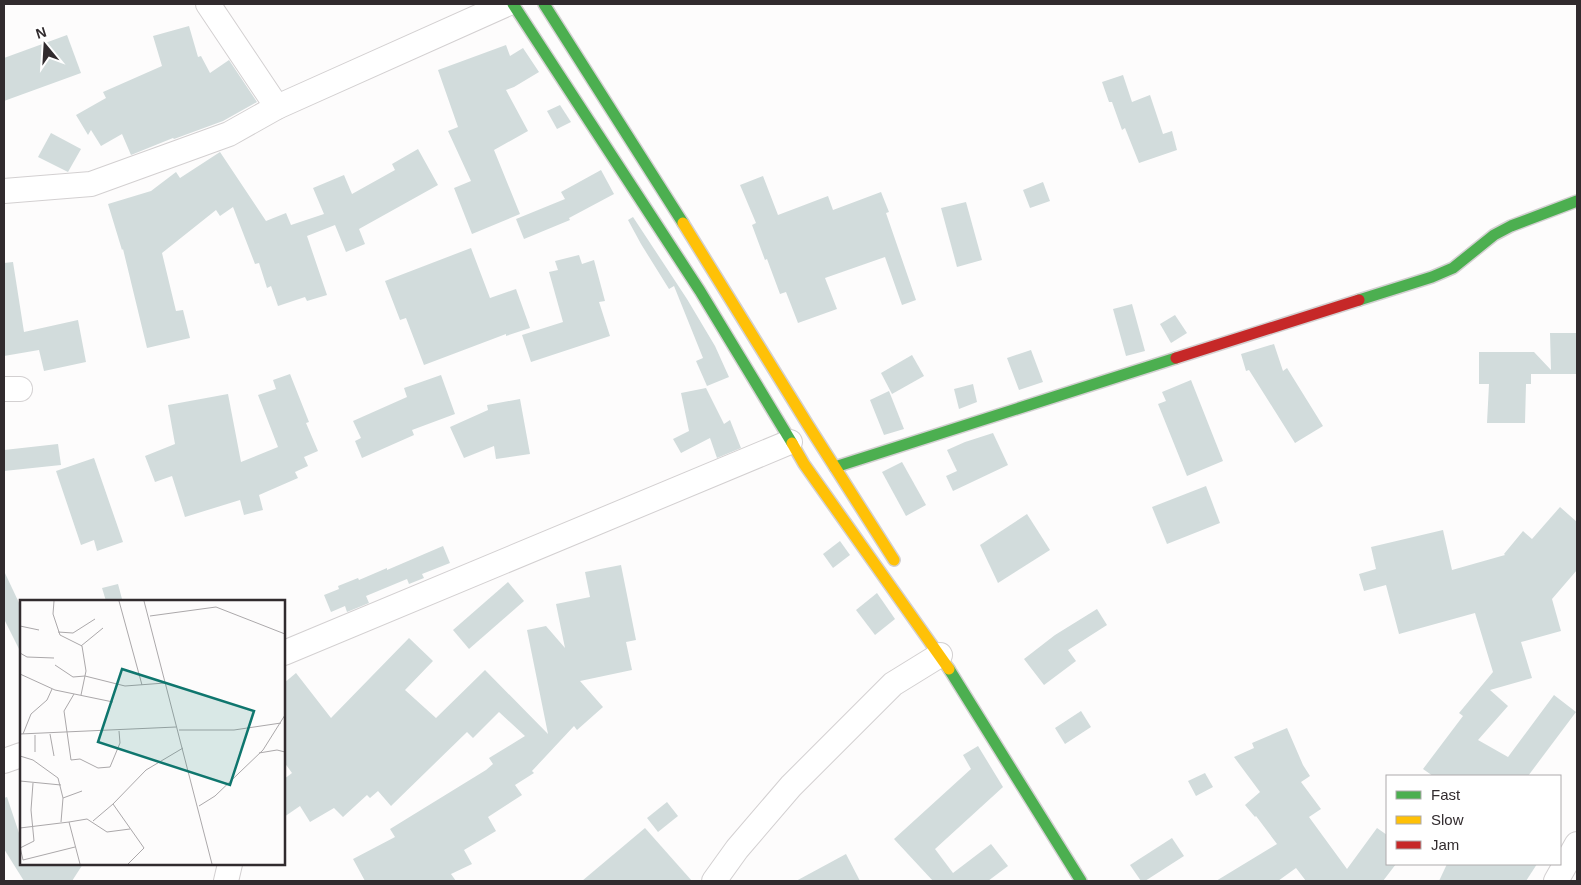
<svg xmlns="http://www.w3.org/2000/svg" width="1581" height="885" font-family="Helvetica,sans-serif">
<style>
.building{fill:#d2dcdc}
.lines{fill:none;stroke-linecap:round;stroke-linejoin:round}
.street-casing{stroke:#d3d0d1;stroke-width:26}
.fast-casing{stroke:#d3d0d1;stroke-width:14}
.slow-casing{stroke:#d3d0d1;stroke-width:14}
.jam-casing{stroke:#d3d0d1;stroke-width:14}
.street{stroke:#fff;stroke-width:24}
.fast{stroke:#4caf50;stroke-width:11}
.slow{stroke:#ffc107;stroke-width:11}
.jam{stroke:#c62828;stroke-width:11}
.inset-road{fill:none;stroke:#aba8aa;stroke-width:1}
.view{fill:#0f766e;fill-opacity:0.15;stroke:#0f766e;stroke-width:2.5}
.inset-edge{fill:none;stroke:#312b2e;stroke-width:2.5}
</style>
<rect width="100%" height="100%" fill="#fdfcfc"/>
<g class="building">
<path d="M 189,26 L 198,57 L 201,56 L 210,73 L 229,60 L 257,102 L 223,121 L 174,139 L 173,138 L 131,155 L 122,134 L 101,146 L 91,130 L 88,135 L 76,115 L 106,98 L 103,92 L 162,66 L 153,36 Z"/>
<path d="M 67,35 L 81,73 L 4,101 L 4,58 Z"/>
<path d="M 506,45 L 510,56 L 523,48 L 539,72 L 514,87 L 506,90 L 528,131 L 494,150 L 520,214 L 472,234 L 454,188 L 471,181 L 448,131 L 458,127 L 438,70 Z"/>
<path d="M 1123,75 L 1132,102 L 1150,95 L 1163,134 L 1172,131 L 1177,150 L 1139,163 L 1125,128 L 1122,130 L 1112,102 L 1109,102 L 1102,82 Z"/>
<path d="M 560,105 L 571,122 L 557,129 L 547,111 Z"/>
<path d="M 51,133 L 81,149 L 68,172 L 38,157 Z"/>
<path d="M 418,149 L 438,185 L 359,229 L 365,244 L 346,252 L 335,225 L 307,236 L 327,295 L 307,301 L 305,297 L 278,306 L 271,286 L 267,288 L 259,263 L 255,264 L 233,207 L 220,216 L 216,210 L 162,253 L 176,311 L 183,310 L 190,338 L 147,348 L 123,249 L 122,250 L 108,204 L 151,191 L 176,172 L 180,178 L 220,152 L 266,221 L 286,213 L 291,225 L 324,214 L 313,188 L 344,175 L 352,194 L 395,170 L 392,164 Z"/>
<path d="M 601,170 L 614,194 L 569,218 L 570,220 L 524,239 L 516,219 L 565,199 L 561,192 Z"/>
<path d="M 763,176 L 778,215 L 828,196 L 833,210 L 881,192 L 889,212 L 886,213 L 916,300 L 902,305 L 885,257 L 825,278 L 837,309 L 798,323 L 786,292 L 780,294 L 767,259 L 765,260 L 752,225 L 756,223 L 740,185 Z"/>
<path d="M 1043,182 L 1050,201 L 1030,208 L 1023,190 Z"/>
<path d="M 966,202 L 982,260 L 957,267 L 941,208 Z"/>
<path d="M 633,217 L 687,299 L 715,346 L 729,377 L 707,386 L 696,361 L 703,358 L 674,286 L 669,289 L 641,244 L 628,220 Z"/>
<path d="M 471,248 L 490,298 L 516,289 L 530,328 L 506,336 L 506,334 L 424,365 L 406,318 L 400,320 L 385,281 Z"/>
<path d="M 579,255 L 582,264 L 594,260 L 605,301 L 599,302 L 610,336 L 531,362 L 522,335 L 563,322 L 549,272 L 558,270 L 555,261 Z"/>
<path d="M 13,262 L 24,332 L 78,320 L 86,362 L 44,371 L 39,350 L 4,356 L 4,263 Z"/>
<path d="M 1132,304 L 1145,351 L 1126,356 L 1113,309 Z"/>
<path d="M 1175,315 L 1187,333 L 1171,343 L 1160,324 Z"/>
<path d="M 1550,333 L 1577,333 L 1577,374 L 1531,374 L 1531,384 L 1526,384 L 1525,423 L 1487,423 L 1489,384 L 1479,384 L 1479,352 L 1534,352 L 1551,370 Z"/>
<path d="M 1274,344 L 1283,371 L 1287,368 L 1323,426 L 1295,443 L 1249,370 L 1246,371 L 1241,354 Z"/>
<path d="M 1031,350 L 1043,382 L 1019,390 L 1007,358 Z"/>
<path d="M 912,355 L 924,376 L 892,394 L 881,373 Z"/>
<path d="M 290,374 L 309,422 L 306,423 L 318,451 L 304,457 L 308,466 L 295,472 L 298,478 L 259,495 L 263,510 L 244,515 L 240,500 L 185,517 L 172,476 L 155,482 L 145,456 L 175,444 L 168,405 L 228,394 L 241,462 L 278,447 L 258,395 L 276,389 L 273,380 Z"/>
<path d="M 441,375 L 455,414 L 412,430 L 414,435 L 362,458 L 355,441 L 361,438 L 353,421 L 407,397 L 404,388 Z"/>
<path d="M 1191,380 L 1223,461 L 1187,476 L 1158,404 L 1166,401 L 1162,392 Z"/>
<path d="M 973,384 L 977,402 L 959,409 L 954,389 Z"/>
<path d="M 706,388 L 724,424 L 730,420 L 741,448 L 717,458 L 710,438 L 681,453 L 673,439 L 689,431 L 681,393 Z"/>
<path d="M 889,391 L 904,429 L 884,435 L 870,400 Z"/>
<path d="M 520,399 L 530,454 L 496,459 L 494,446 L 464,458 L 450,427 L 488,410 L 487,405 Z"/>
<path d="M 993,433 L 1008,465 L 953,491 L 946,476 L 957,471 L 947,450 L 965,442 Z"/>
<path d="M 58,444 L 61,465 L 4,471 L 4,450 Z"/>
<path d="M 94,458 L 123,542 L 97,551 L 94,540 L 81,545 L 56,471 Z"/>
<path d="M 902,462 L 926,505 L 906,516 L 882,472 Z"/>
<path d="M 1206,486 L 1220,523 L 1167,544 L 1152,507 Z"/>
<path d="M 1560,507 L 1577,522 L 1577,570 L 1552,599 L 1561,631 L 1521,642 L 1532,678 L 1490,690 L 1508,706 L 1478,740 L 1508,757 L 1554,695 L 1576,712 L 1528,776 L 1433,776 L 1423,769 L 1463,716 L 1459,713 L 1493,672 L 1475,613 L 1399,634 L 1386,585 L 1364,591 L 1359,574 L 1376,569 L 1371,547 L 1443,530 L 1452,570 L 1505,555 L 1504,554 L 1523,531 L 1532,539 Z"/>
<path d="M 1027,514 L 1050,550 L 998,583 L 980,545 Z"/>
<path d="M 840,541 L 850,555 L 833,568 L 823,554 Z"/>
<path d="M 443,546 L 450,563 L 422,574 L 424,578 L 409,584 L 407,579 L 366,596 L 369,603 L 347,612 L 345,606 L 331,612 L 324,595 L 339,589 L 338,586 L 358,578 L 359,580 L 387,568 L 387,570 Z"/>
<path d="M 621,565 L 636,640 L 626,642 L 632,670 L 580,681 L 603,707 L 577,730 L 574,726 L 532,771 L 534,773 L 515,785 L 522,795 L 488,817 L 496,831 L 464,850 L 472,864 L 451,874 L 456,881 L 365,881 L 353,859 L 395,837 L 390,829 L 486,770 L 493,764 L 489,758 L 525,736 L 499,712 L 473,738 L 467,732 L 391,806 L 378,791 L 370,798 L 367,795 L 343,817 L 334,808 L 310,822 L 300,806 L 284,817 L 284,779 L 292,773 L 284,762 L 284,683 L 296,673 L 331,718 L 409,638 L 433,661 L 405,690 L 436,718 L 485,670 L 548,734 L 527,630 L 546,626 L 565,648 L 556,604 L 590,597 L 585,572 Z"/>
<path d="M 4,571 L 21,607 L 21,653 L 4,619 Z"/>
<path d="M 508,582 L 524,601 L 469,649 L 453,630 Z"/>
<path d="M 118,584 L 122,599 L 106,601 L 102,588 Z"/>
<path d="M 877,593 L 895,619 L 875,635 L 856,610 Z"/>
<path d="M 1097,609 L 1107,625 L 1068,650 L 1076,661 L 1044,685 L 1024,659 L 1055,635 Z"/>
<path d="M 1081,711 L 1091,727 L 1065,744 L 1055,728 Z"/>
<path d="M 1287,728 L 1303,765 L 1310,776 L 1301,782 L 1321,809 L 1309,817 L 1347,869 L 1377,828 L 1387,835 L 1387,864 L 1396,864 L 1383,881 L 1306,881 L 1296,868 L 1278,881 L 1216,881 L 1277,844 L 1256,816 L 1255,817 L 1245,805 L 1260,792 L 1234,757 L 1254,748 L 1252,743 Z"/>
<path d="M 978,746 L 1003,787 L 935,849 L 953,873 L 991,844 L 1008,866 L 988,881 L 933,881 L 894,839 L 971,769 L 963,755 Z"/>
<path d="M 1205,773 L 1213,787 L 1196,796 L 1188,781 Z"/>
<path d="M 7,797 L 21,839 L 21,864 L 83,864 L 72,881 L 24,881 L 4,849 L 4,798 Z"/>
<path d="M 667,802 L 678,816 L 658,832 L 647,818 Z"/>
<path d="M 645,828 L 692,881 L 582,881 Z"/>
<path d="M 1172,838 L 1184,856 L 1145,881 L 1141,881 L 1130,865 Z"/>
<path d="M 846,854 L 860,881 L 796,881 Z"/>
<path d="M 1447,864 L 1537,864 L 1526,881 L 1439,881 Z"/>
</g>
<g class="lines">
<defs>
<g id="street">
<path d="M 208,4 L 277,107"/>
<path d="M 4,191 L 91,184 L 229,134 L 277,107 L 507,4"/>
<path d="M 4,389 L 20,389"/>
<path d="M 284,653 L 790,442"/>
<path d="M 4,761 L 21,755"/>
<path d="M 226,881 L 230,864"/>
<path d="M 714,881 L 737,849 L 791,786 L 893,684 L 940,655"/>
<path d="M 1556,881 L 1577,844"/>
</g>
<g id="fast">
<path d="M 513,4 L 700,291 L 792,443"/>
<path d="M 544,4 L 683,223"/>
<path d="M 1359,300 L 1432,277 L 1453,268 L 1494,235 L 1511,226 L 1577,201"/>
<path d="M 835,467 L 1176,358"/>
<path d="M 949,669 L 1081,881"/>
</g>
<g id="slow">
<path d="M 683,223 L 808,425 L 894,560"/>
<path d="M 792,443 L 804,464 L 949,669"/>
</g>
<path id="jam" d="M 1176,358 L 1359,300"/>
</defs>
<use href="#street" class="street-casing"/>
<use href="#fast" class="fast-casing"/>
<use href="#slow" class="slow-casing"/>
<use href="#jam" class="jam-casing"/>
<use href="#street" class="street"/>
<use href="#fast" class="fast"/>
<use href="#slow" class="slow"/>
<use href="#jam" class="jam"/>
</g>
<g transform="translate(20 600)">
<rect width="265" height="265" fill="#fdfcfc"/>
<path class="inset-road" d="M 34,1 L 33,14 L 40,35 L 62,46 L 66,71 L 61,95M 99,1 L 122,85M 124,1 L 192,264M 130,16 L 196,7 L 265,34M 0,26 L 19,30M 38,32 L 53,33 L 75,19M 61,46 L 83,28M 0,53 L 7,57 L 34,58M 35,65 L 53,77 L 65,76 L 105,86 L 145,83M 0,74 L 35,90 L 93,102M 54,94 L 44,111 L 51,160 L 60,159 L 78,168 L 90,167 L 100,143 L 99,131M 159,130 L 214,130 L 261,123M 0,134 L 156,127M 3,134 L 11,114 L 27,100 L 32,89M 30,134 L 34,156M 15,135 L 15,152M 239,153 L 257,150 L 265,152M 0,156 L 13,160 L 38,178 L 43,198 L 41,222M 0,181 L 41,185M 43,198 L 62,191M 179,206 L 195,196 L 243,150 L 265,115M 73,221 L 93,204M 49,222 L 67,219 L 87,232 L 110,229M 0,228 L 49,222 L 60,264M 0,247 L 3,260 L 55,247M 0,248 L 14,241 L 11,210 L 13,183M 108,264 L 124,248 L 93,204 L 126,170 L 163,148"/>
<path class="view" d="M 102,69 L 234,111 L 210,185 L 78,142 Z"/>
<rect width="265" height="265" class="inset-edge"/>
</g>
<rect width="1581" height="885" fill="none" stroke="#312b2e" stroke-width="10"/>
<rect x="1386" y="775" width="175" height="90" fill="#ffffff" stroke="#adaaab"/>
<rect x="1396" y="791" width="25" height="8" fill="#4caf50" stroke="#adaaab"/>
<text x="1431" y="800" font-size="15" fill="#312b2e">Fast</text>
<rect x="1396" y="816" width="25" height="8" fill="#ffc107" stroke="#adaaab"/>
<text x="1431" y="825" font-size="15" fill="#312b2e">Slow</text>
<rect x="1396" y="841" width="25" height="8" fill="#c62828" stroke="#adaaab"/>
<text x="1431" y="850" font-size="15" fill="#312b2e">Jam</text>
<g transform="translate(45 45) rotate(342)" stroke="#ffffff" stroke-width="4" paint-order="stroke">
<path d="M0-4L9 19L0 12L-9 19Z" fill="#312b2e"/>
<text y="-8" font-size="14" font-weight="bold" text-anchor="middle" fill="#312b2e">N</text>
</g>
</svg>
